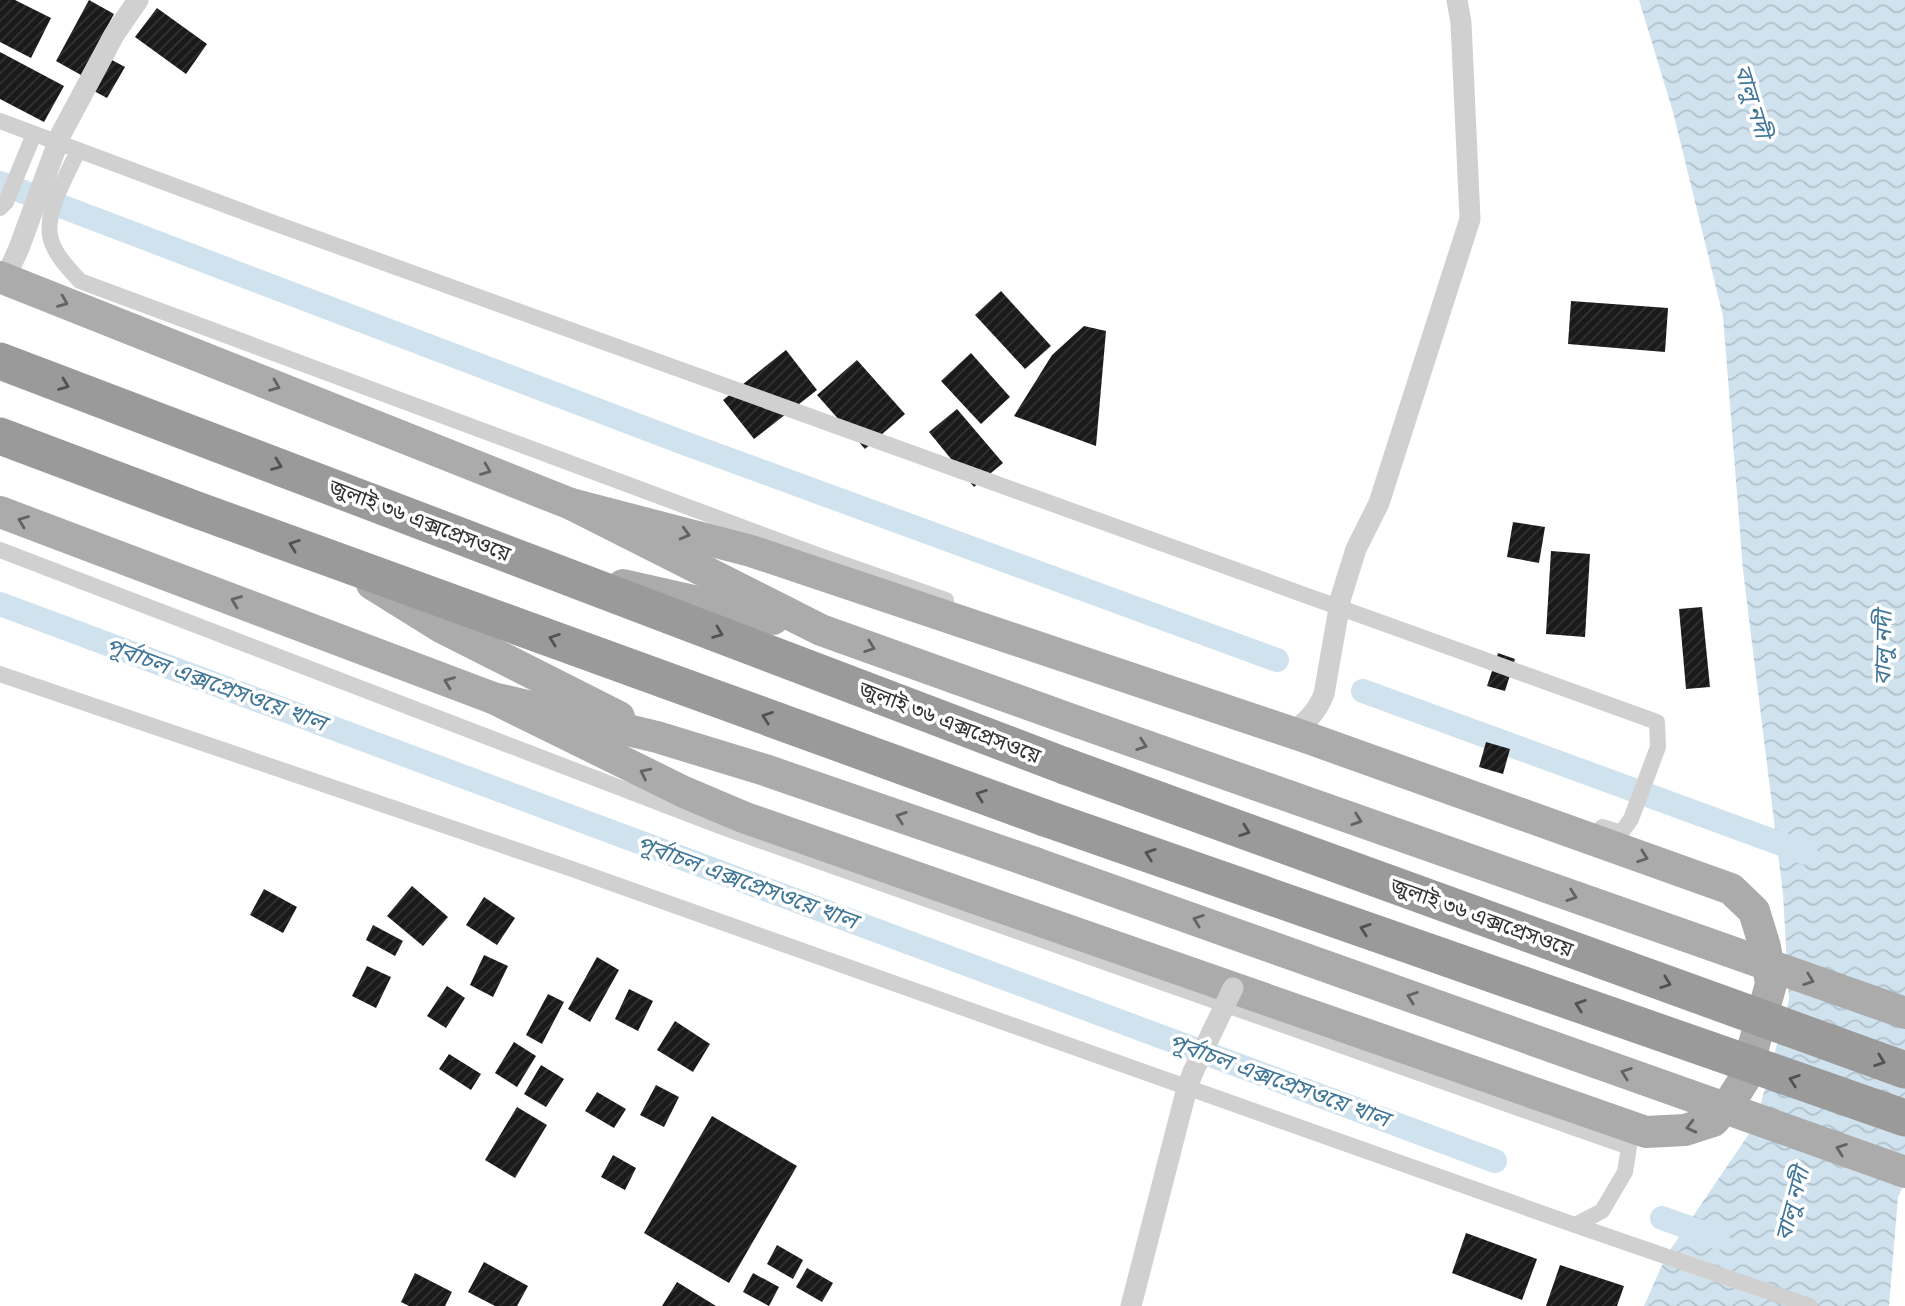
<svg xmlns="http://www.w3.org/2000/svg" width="1905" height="1306" font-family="Rubik,'Noto Sans Bengali',sans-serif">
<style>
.water{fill:url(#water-waves)}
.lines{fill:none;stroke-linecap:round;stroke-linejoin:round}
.canal{stroke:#cfe2ee;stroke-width:24}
.building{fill:url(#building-hatch)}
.pedestrian{stroke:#d0d0d0;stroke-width:16}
.minor{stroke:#d0d0d0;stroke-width:21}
.primary{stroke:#ababab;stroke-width:32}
.motorway{stroke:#9a9a9a;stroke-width:37}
.minor-bridge{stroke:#d0d0d0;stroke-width:21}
.primary-bridge{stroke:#ababab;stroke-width:32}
.motorway-bridge{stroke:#9a9a9a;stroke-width:37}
.oneway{stroke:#636363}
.oneway2{stroke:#525252}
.labels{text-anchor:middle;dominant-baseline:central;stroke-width:7;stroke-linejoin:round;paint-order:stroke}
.street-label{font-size:21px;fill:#333;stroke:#fff}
.water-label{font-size:23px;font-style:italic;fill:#3f7597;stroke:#fff}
</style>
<defs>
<pattern id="water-waves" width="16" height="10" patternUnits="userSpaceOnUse" patternTransform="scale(1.75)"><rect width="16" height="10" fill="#cfe2ee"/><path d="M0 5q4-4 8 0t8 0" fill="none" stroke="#b2c2cd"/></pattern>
<pattern id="building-hatch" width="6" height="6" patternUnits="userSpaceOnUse" patternTransform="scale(1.75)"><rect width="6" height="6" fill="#1a1a1a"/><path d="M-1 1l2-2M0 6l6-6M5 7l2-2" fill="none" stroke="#333"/></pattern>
</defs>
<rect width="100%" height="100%" fill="#fff"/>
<path class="water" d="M 1639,0 L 1905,0 L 1905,1182 L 1898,1197 L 1889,1306 L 1644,1306 L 1666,1256 L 1755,1125 L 1789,1000 L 1783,894 L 1743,570 L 1723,316 L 1673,112 Z"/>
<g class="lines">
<g class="canal">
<path d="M 0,183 L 684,443 L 1277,660"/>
<path d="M 0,604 L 1495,1161"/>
<path d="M 1363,691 L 1806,853"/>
<path d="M 1662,1218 L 1718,1238"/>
</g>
</g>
<g class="building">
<path d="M 0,0 L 15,0 L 51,18 L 31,58 L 0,42 Z"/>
<path d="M 89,0 L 114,14 L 81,75 L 56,61 Z"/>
<path d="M 157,8 L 207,44 L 186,74 L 135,37 Z"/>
<path d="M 0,52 L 64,86 L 44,122 L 0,99 Z"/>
<path d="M 110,59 L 125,67 L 107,98 L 92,90 Z"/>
<path d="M 1001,291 L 1051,346 L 1025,369 L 975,315 Z"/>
<path d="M 1571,301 L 1668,308 L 1665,352 L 1568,344 Z"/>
<path d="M 1084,326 L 1106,331 L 1096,446 L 1014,416 L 1052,355 Z"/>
<path d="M 786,350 L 817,390 L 754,439 L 723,400 Z"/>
<path d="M 971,353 L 1010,397 L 981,424 L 941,381 Z"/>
<path d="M 857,360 L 905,414 L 865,449 L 817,395 Z"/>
<path d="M 957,409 L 1003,463 L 974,487 L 929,432 Z"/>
<path d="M 1513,522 L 1545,527 L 1539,563 L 1507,557 Z"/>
<path d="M 1551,551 L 1590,554 L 1585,637 L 1546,634 Z"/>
<path d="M 1702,607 L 1710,687 L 1686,689 L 1679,609 Z"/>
<path d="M 1498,653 L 1515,659 L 1505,691 L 1487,686 Z"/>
<path d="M 1486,742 L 1510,749 L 1503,774 L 1479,767 Z"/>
<path d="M 412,886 L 448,917 L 423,946 L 387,916 Z"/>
<path d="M 264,889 L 297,907 L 283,933 L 250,915 Z"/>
<path d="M 484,897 L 515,918 L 497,945 L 466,925 Z"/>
<path d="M 373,925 L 403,941 L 395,956 L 366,940 Z"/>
<path d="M 484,955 L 508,966 L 493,997 L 470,985 Z"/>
<path d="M 597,957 L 619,970 L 590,1022 L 568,1009 Z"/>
<path d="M 367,966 L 391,977 L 376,1008 L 352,996 Z"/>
<path d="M 447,986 L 465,998 L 446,1028 L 427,1016 Z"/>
<path d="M 629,989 L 653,1001 L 638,1031 L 615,1019 Z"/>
<path d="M 548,994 L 564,1002 L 542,1044 L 526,1035 Z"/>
<path d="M 675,1021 L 710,1044 L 693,1072 L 657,1050 Z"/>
<path d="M 514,1042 L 536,1056 L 517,1087 L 495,1073 Z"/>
<path d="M 449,1054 L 481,1074 L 471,1090 L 439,1069 Z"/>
<path d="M 541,1065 L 564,1079 L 546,1107 L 524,1094 Z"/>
<path d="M 656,1085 L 679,1097 L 664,1127 L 640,1115 Z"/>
<path d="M 597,1092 L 626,1109 L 614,1128 L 585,1111 Z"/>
<path d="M 517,1107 L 547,1125 L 515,1178 L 485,1160 Z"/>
<path d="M 712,1116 L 797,1166 L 729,1283 L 644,1233 Z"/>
<path d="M 613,1155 L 636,1168 L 625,1190 L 601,1177 Z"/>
<path d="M 1466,1233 L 1537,1259 L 1522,1300 L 1452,1273 Z"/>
<path d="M 777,1245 L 803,1260 L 793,1279 L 767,1264 Z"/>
<path d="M 484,1262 L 528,1286 L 517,1306 L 495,1306 L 468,1292 Z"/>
<path d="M 1560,1265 L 1624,1286 L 1617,1306 L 1546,1306 Z"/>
<path d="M 807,1268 L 833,1283 L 822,1302 L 796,1287 Z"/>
<path d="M 415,1273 L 452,1292 L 445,1306 L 409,1306 L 401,1302 Z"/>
<path d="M 753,1273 L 779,1287 L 769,1306 L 743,1292 Z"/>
<path d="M 677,1282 L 716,1306 L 662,1306 Z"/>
</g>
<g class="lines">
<g class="pedestrian">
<path d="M 0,121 L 271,222 L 1657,722 L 1658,747 L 1631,819 L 1621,833 L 1602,827"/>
<path d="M 78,151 C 67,175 43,214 51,240 C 56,256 69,269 80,281 L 820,556 L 946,600"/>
<path d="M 0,208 L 6,202 L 34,134"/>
<path d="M 0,550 L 725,828 L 1629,1147 L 1625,1172 L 1602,1211 L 1575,1225"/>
<path d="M 0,674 L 572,869 L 1575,1225 L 1810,1306"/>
</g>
<g class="minor">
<path d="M 5,279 L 19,248 L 61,134 L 114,35 L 138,0"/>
<path d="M 1292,733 C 1307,721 1317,712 1324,694 L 1341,597 L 1356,549 L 1379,503 L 1470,219 L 1461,23 L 1457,0"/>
<path d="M 1131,1306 L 1187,1088 L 1193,1072"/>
</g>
<g class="primary">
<path d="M 0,277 L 571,504 L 821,630 L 1078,722"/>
<path d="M 0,512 L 493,698 L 657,737 L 765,770 L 1035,863"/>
<path d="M 372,584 L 441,627 L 619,717"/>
<path d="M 623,585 L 773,619"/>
<path d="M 493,698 L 684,792 L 743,817 L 1646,1132 L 1685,1130 L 1713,1121 L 1730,1102 L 1744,1080 L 1771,984 L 1765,947 L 1754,911 L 1731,889 L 1311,739 L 751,551 L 571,504"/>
</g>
<g class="motorway">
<path d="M 0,361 L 1065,766"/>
<path d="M 0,436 L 197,510 L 1045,818"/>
</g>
<path class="minor-bridge" d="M 1193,1072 L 1233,988"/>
<g class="primary-bridge">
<path d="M 1078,722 L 1905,1013"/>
<path d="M 1035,863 L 1905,1172"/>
</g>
<g class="motorway-bridge">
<path d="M 1065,766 L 1905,1070"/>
<path d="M 1045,818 L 1905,1118"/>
</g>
</g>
<defs><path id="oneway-chevron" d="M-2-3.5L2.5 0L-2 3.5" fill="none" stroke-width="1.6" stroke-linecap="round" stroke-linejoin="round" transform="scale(1.75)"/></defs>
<g class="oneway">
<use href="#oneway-chevron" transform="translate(63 302) rotate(22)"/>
<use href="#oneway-chevron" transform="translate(275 386) rotate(22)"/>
<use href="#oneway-chevron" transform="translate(486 470) rotate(22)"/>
<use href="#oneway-chevron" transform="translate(23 521) rotate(-159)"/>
<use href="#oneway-chevron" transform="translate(685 534) rotate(15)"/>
<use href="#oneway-chevron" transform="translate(236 601) rotate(-159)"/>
<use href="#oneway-chevron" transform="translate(870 647) rotate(20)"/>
<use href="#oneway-chevron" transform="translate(449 682) rotate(-159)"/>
<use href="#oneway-chevron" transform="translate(1142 745) rotate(19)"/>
<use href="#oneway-chevron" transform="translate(645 773) rotate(-154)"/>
<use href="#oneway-chevron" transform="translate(901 817) rotate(-161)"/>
<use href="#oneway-chevron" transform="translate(1357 820) rotate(19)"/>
<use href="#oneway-chevron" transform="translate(1643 857) rotate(20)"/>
<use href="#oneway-chevron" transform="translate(1572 896) rotate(19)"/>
<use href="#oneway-chevron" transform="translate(1198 920) rotate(-160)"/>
<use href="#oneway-chevron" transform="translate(1809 980) rotate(19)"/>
<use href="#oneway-chevron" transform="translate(1412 997) rotate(-160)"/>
<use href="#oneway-chevron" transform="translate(1626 1073) rotate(-160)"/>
<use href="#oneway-chevron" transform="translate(1691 1127) rotate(166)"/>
<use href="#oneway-chevron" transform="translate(1841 1149) rotate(-160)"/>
</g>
<g class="oneway2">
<use href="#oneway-chevron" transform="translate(64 385) rotate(21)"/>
<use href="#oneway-chevron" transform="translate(277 465) rotate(21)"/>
<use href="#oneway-chevron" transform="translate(294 545) rotate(-160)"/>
<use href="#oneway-chevron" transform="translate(718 633) rotate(21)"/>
<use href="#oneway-chevron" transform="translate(554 639) rotate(-160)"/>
<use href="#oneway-chevron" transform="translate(767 717) rotate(-160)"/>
<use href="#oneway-chevron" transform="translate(981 795) rotate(-160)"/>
<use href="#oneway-chevron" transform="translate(1245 831) rotate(20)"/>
<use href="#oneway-chevron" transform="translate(1150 854) rotate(-161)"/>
<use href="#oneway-chevron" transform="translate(1365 929) rotate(-161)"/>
<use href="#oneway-chevron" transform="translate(1666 983) rotate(20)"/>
<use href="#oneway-chevron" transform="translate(1580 1005) rotate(-161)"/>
<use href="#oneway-chevron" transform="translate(1880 1061) rotate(20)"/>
<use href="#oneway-chevron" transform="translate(1794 1080) rotate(-161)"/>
</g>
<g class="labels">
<g class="street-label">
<text transform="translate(420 520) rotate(21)">জুলাই ৩৬ এক্সপ্রেসওয়ে</text>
<text transform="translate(950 722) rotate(21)">জুলাই ৩৬ এক্সপ্রেসওয়ে</text>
<text transform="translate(1482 917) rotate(20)">জুলাই ৩৬ এক্সপ্রেসওয়ে</text>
</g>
<g class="water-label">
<text transform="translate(1753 101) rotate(73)">বালু নদী</text>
<text transform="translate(1883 648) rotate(-89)">বালু নদী</text>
<text transform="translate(216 684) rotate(20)">পূর্বাচল এক্সপ্রেসওয়ে খাল</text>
<text transform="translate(747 882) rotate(20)">পূর্বাচল এক্সপ্রেসওয়ে খাল</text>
<text transform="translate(1279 1080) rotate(20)">পূর্বাচল এক্সপ্রেসওয়ে খাল</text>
<text transform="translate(1792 1204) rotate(-75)">বালু নদী</text>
</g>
</g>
</svg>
